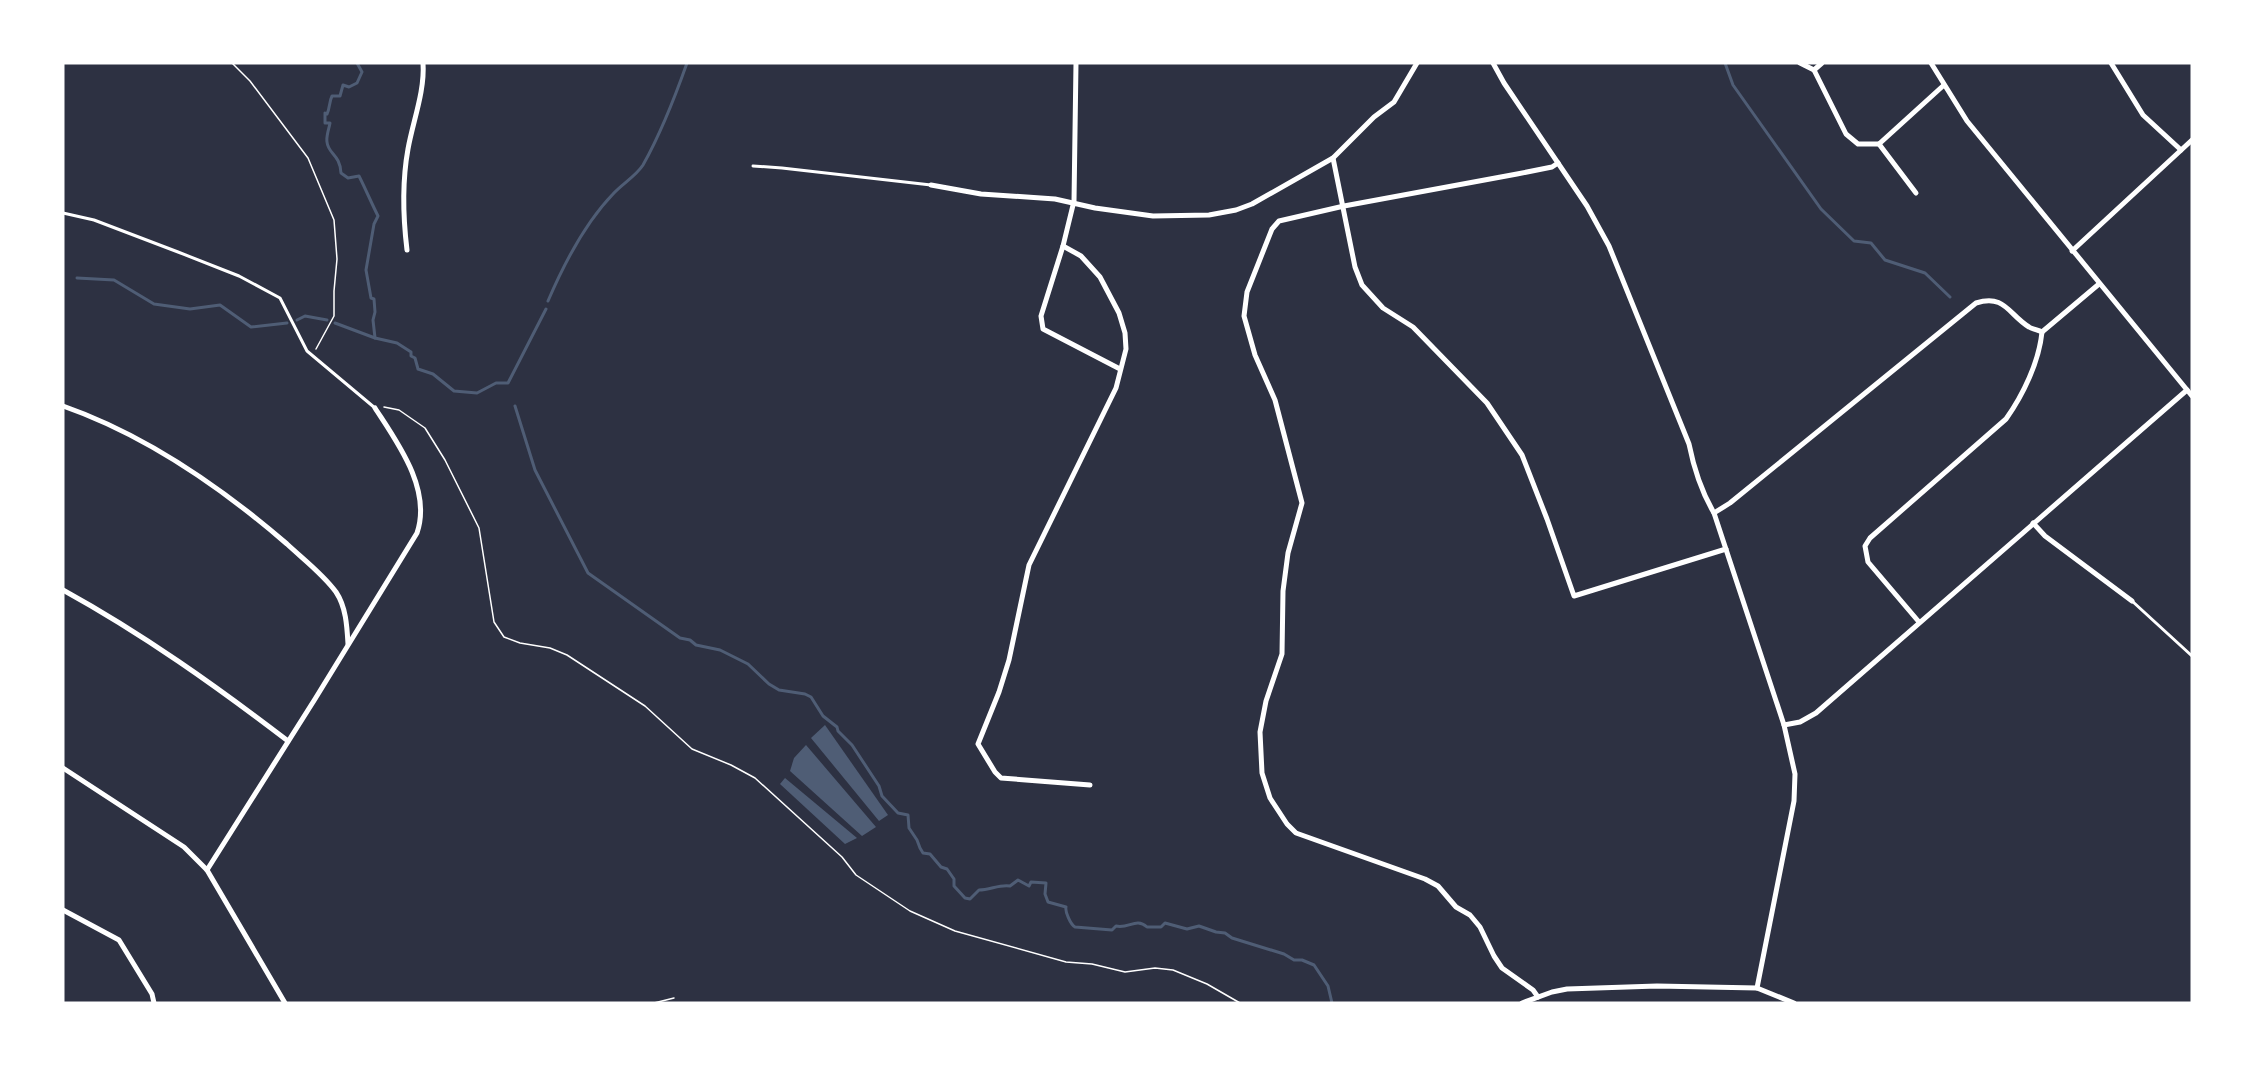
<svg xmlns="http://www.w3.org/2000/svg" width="2255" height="1066" font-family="Literata,serif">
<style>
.water{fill:#4f5d75}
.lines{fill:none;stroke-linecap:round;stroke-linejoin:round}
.stream{stroke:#4f5d75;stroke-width:3}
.path{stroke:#fff;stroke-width:1.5}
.service{stroke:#fff;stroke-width:3}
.minor{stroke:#fff;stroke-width:5}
</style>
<rect width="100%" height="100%" fill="#2d3142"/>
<g class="water">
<path d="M 825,725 L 888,815 L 879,821 L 811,738 Z"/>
<path d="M 806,745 L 876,827 L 862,836 L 790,771 L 794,758 Z"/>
<path d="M 785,778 L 857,838 L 845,844 L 780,784 Z"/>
</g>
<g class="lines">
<g class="stream">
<path d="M 357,63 L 362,72 L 357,83 L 349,87 L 343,85 L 340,96 L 332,96 C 329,102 330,108 327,114 L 325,113 L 325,123 L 330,123 C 329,129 326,136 327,142 C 328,154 340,154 341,173 L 348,178 L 359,176 C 366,190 371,202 378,216 L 374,224 L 366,270 L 371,298 L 374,299 L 375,312 L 373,320 L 375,338 L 397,343 L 411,352 L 411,356 L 415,358 L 418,369 L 433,374 L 454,391 L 477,393 L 496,383 L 508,383 L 546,309"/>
<path d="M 1725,63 L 1733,85 L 1821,209 L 1854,241 L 1871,243 L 1885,260 L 1925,273 L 1950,297"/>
<path d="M 77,278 L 114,280 L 154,304 L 190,309 L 220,305 L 251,327 L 287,323"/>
<path d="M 548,301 C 563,266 586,222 613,194 C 622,184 636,176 643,165 C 661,133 675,97 687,63"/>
<path d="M 297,320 L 305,316 L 327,320"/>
<path d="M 335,323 L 375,338"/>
<path d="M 515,406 L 535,470 L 588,573 L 680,638 L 690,640 L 696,645 L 720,650 L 748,664 L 769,684 L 779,690 L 805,694 L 811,697 L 823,716 L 837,727 L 838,731 L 852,745 L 879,786 L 882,796 L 898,813 L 908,815 L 909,828 L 917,840 L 920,848 L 923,853 L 930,854 L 941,867 L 947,869 L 954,879 L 954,886 L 965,898 L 970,899 L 979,890 C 990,890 1000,884 1010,886 L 1018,880 L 1029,886 L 1031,882 L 1046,883 L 1045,894 L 1048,902 L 1066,907 C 1065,911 1070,924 1075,927 L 1112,930 L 1116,926 C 1129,929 1136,917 1147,927 L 1161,927 L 1165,923 L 1187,929 L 1199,926 L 1216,932 L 1225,933 L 1232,938 L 1284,954 L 1294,960 L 1302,960 L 1314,965 L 1328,986 L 1332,1003"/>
</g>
<g class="path">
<path d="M 232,63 L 250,81 L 308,158 L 334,220 L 337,259 L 334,291 L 334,316 L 316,349"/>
<path d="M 384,407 L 399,410 L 425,428 L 445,460 L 479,528 L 494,622 L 504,637 L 520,643 L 550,648 L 567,655 L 645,706 L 692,749 L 731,765 L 755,778 L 842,857 L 856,875 L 910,911 L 955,931 L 1066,962 L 1092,964 L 1125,972 L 1155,968 L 1173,970 L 1207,984 L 1240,1003"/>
<path d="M 654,1003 L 674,998"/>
</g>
<g class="service">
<path d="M 753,166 L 782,168 L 931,185"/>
<path d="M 63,213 L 94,220 L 178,252 L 239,276 L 280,298 L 307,351 L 375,408"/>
<path d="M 2132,601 L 2192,656"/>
</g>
<g class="minor">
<path d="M 1076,63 L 1074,201 L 1063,246 L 1081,256 L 1100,277 L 1119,313 L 1125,333 L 1126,349 L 1116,388 L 1029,565 L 1009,660 L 999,692 L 978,744 L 995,772 L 1001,778 L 1090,785"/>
<path d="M 1493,63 L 1504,83 L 1587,206 L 1609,246 L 1689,444 C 1694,469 1701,491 1714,513 L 1784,725 L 1795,774 L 1794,801 L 1757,988"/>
<path d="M 1800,63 L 1814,70"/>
<path d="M 1822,63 L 1814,70 L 1846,134 L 1858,144 L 1879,144 L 1944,85"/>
<path d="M 1931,63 L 1967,121 L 2192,396"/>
<path d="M 2111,63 L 2143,115 L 2181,150"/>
<path d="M 1879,144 L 1916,193"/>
<path d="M 1333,158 L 1355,267 L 1362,285 L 1383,308 L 1413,327 L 1487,403 L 1522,455 L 1547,519 L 1574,596 L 1726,549"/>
<path d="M 931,185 L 981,194 L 1055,199 L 1095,208 L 1153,216 L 1209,215 L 1236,210 L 1252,204 L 1333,158 L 1374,117 L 1394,102 L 1417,63"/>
<path d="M 1063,246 L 1041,316 L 1043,329 L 1120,369"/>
<path d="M 407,250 C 403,217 402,182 408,149 C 413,121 425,91 423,63"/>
<path d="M 2072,251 L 2192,140"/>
<path d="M 2042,332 L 2099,284"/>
<path d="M 63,406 C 146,435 221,487 287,544 C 303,559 323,574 336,592 C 346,607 347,626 348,644"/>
<path d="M 1714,513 L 1730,503 L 1976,303 C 2005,294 2008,314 2029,327 C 2032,329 2038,330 2042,332"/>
<path d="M 2033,523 L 2045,536 L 2132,601"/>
<path d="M 63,590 C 143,634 216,686 288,741"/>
<path d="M 1919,622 L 1868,562 L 1865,546 L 1870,538 L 2006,419 C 2023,395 2039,362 2042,332"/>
<path d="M 1784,725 L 1800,722 L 1816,713 L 2187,390"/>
<path d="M 63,768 L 184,847 L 207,870 L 285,1003"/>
<path d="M 207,870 L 315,699 L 417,533 C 432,489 397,442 375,408"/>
<path d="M 63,910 L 119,940 L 152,994 L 154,1003"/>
<path d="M 1538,997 L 1533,990 L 1502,968 L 1494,956 L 1480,927 L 1470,915 L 1456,907 L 1438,886 L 1425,879 L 1296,833 L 1287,824 L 1270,798 L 1262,773 L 1260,732 L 1266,701 L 1282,654 L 1283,591 L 1288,553 L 1302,503 L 1275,400 L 1255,355 L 1244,316 L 1247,292 L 1272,229 L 1279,221 L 1344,206 L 1517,174 L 1552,167 L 1558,163"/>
<path d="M 1522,1003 L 1552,992 L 1567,989 L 1657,986 L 1757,988 L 1794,1003"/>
</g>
</g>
<rect width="2255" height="1066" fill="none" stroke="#ffffff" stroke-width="129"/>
</svg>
